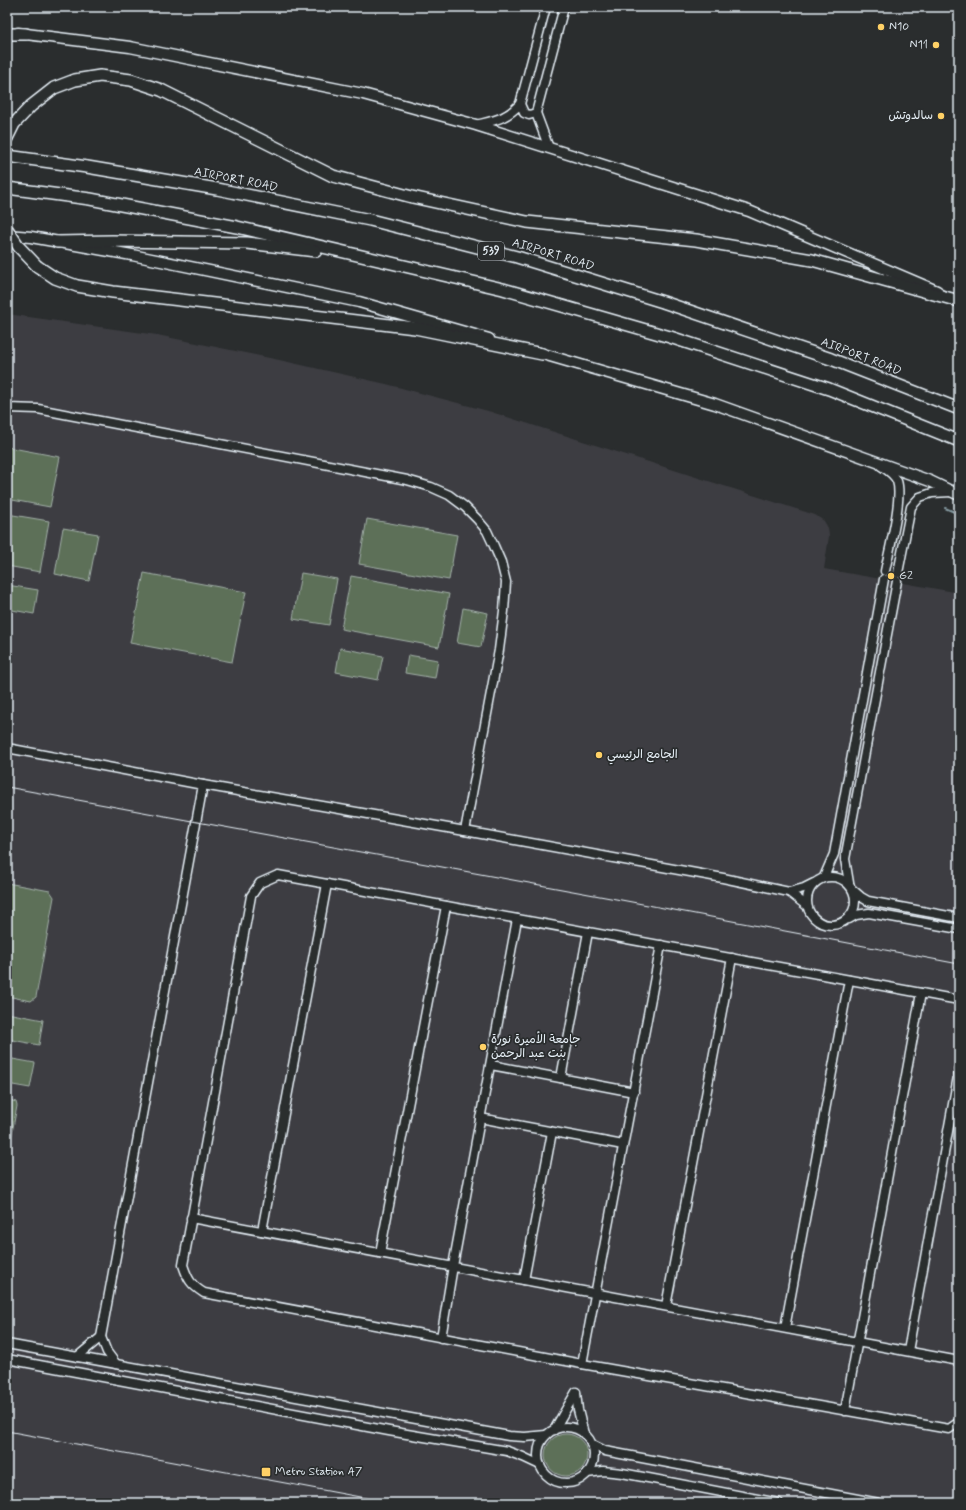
<svg xmlns="http://www.w3.org/2000/svg" width="966" height="1510" font-family="Mynerve,'Playpen Sans Arabic',sans-serif">
<style>
.built{fill:#3e3e43}
.green{fill:#5d6f58;stroke:#a2b0a8}
.lines{fill:none;stroke-linecap:round;stroke-linejoin:round}
.stream{stroke:#879ca3;stroke-width:2}
.minor-casing{stroke:#e8f1f8;stroke-width:11}
.major-casing{stroke:#e8f1f8;stroke-width:13}
.highway-casing{stroke:#e8f1f8;stroke-width:14}
.minor{stroke:#2a2d2e;stroke-width:8}
.major{stroke:#2a2d2e;stroke-width:10}
.highway{stroke:#2a2d2e;stroke-width:11}
.tram{stroke:#e8f1f8;stroke-width:1}
.highway-bridge-casing{stroke:#e8f1f8;stroke-width:14;stroke-linecap:butt}
.highway-bridge{stroke:#2a2d2e;stroke-width:11}
.poi-dot{fill:#ffd166;stroke:#2a2d2e;stroke-width:1.5}
.labels{text-anchor:middle;dominant-baseline:central;stroke-width:3.5;stroke-linejoin:round;paint-order:stroke}
.shield{fill:#2a2d2e;stroke:#afb6bb;stroke-width:1}
.shield-label{font-size:11px;font-weight:bold;fill:#e8f1f8}
.poi-label{font-size:12px;fill:#e8f1f8;stroke:#2a2d2e;text-anchor:start}
.street-label{font-size:12px;fill:#e8f1f8;stroke:#2a2d2e}
</style>
<rect width="100%" height="100%" fill="#2a2d2e"/>
<filter id="ink" filterUnits="userSpaceOnUse"><feTurbulence type="fractalNoise" baseFrequency=".025" numOctaves="2"/><feDisplacementMap in="SourceGraphic" scale="8" xChannelSelector="R" yChannelSelector="G"/><feConvolveMatrix kernelMatrix="1 2 1 2 8 2 1 2 1" color-interpolation-filters="sRGB"/></filter>
<g filter="url(#ink)">
<path class="built" d="M 7,314 L 157,335 L 279,360 L 386,384 L 488,411 L 815,515 L 824,521 L 828,528 L 829,536 L 824,569 L 954,592 L 956,579 L 959,579 L 959,1503 L 7,1503 Z"/>
<g class="green">
<path d="M 7,447 L 60,457 L 50,507 L 7,499 Z"/>
<path d="M 7,514 L 49,521 L 40,572 L 7,566 Z"/>
<path d="M 367,519 L 457,535 L 449,580 L 359,564 Z"/>
<path d="M 63,528 L 98,534 L 89,581 L 55,574 Z"/>
<path d="M 144,573 L 246,592 L 232,662 L 130,643 Z"/>
<path d="M 301,573 L 337,579 L 329,625 L 293,619 Z"/>
<path d="M 351,576 L 449,594 L 439,647 L 341,629 Z"/>
<path d="M 7,585 L 38,590 L 34,614 L 7,609 Z"/>
<path d="M 463,608 L 488,613 L 481,647 L 457,643 Z"/>
<path d="M 340,648 L 383,656 L 378,680 L 336,672 Z"/>
<path d="M 408,655 L 438,660 L 435,678 L 405,673 Z"/>
<path d="M 7,883 L 50,891 L 54,897 L 36,997 L 31,1001 L 7,996 Z"/>
<path d="M 7,1013 L 43,1020 L 39,1045 L 7,1039 Z"/>
<path d="M 7,1058 L 35,1063 L 30,1088 L 7,1084 Z"/>
<path d="M 7,1099 L 16,1102 L 17,1106 L 7,1160 Z"/>
<circle cx="566" cy="1455" r="21"/>
</g>
<g class="lines">
<path class="stream" d="M 945,508 L 959,514"/>
<defs>
<g id="minor">
<path d="M 520,104 L 524,113 L 529,115 L 536,113"/>
<path d="M 476,125 C 496,120 506,119 520,104 L 546,7"/>
<path d="M 549,148 L 536,113 L 564,7"/>
<path d="M 7,408 L 38,409 L 407,480 L 431,487 L 449,495 L 465,507 L 477,519 L 487,531 L 494,546 L 501,562 L 506,582 L 504,611 L 499,650 L 465,831"/>
<path d="M 881,466 C 887,470 894,474 897,481 C 903,498 889,551 885,571"/>
<path d="M 898,573 L 911,507 L 920,497 L 932,493 L 951,492"/>
<path d="M 7,748 L 203,785 L 465,831 L 723,878 L 789,892 L 807,906"/>
<circle cx="831" cy="901" r="24"/>
<path d="M 824,877 L 834,854 L 884,579"/>
<path d="M 849,883 L 845,859 L 897,581"/>
<path d="M 853,890 L 861,897 L 868,901 L 959,918"/>
<path d="M 789,892 L 804,888 L 814,883"/>
<path d="M 849,919 L 856,915 L 869,913 L 959,929"/>
<path d="M 959,1000 L 278,875 L 260,883 L 251,896 L 183,1265 C 188,1280 191,1285 204,1293 L 582,1364 L 949,1429 L 959,1422"/>
<path d="M 491,1065 L 634,1092"/>
<path d="M 561,1078 L 588,932"/>
<path d="M 480,1118 L 623,1145"/>
<path d="M 191,1218 L 959,1361"/>
<path d="M 262,1231 L 327,884"/>
<path d="M 380,1253 L 446,906"/>
<path d="M 524,1280 L 552,1132"/>
<path d="M 666,1306 L 732,958"/>
<path d="M 785,1328 L 849,980"/>
<path d="M 101,1337 L 203,785"/>
<path d="M 441,1338 L 453,1266 L 517,919"/>
<path d="M 7,1344 L 509,1436 L 525,1437 L 546,1435"/>
<path d="M 908,1351 L 959,1071"/>
<path d="M 77,1357 L 101,1337 L 107,1352 L 116,1364"/>
<path d="M 7,1359 L 389,1431 L 507,1451 L 523,1457 L 540,1465"/>
<path d="M 582,1364 L 661,945"/>
<path d="M 576,1393 L 578,1410 L 584,1434"/>
<path d="M 845,1411 L 921,993"/>
<circle cx="566" cy="1455" r="28"/>
<path d="M 554,1430 L 576,1392"/>
<path d="M 591,1444 L 605,1451 L 879,1503"/>
<path d="M 587,1473 L 603,1471 L 622,1473 L 779,1503"/>
</g>
<g id="major">
<path d="M 18,33 L 130,47 L 363,94 L 476,125 L 749,211 L 937,291"/>
<path d="M 7,235 L 31,237 L 132,255 L 359,302 L 489,339"/>
<path d="M 536,352 L 715,404 L 930,481 L 959,495"/>
</g>
<g id="highway">
<path d="M 7,34 L 26,34"/>
<path d="M 7,138 L 14,124 L 31,106 L 54,88 L 75,80 L 100,76 L 131,80 L 161,90 L 333,176 L 412,197 L 527,222 L 696,240 L 812,260 L 959,301"/>
<path d="M 7,156 L 87,167 L 217,189 L 370,220 L 517,257 L 663,302 L 831,359 L 959,409"/>
<path d="M 7,188 L 90,199 L 237,227 L 503,289 L 670,337 L 829,389 L 959,441"/>
<path d="M 57,242 L 112,241 L 247,243 L 316,251"/>
<path d="M 37,266 L 55,278 L 77,286 L 113,292 L 415,328 L 542,354"/>
</g>
</defs>
<use href="#minor" class="minor-casing"/>
<use href="#major" class="major-casing"/>
<use href="#highway" class="highway-casing"/>
<use href="#minor" class="minor"/>
<use href="#major" class="major"/>
<use href="#highway" class="highway"/>
<g class="tram">
<path d="M 7,787 L 616,899 L 959,964"/>
<path d="M 7,1431 L 392,1503"/>
</g>
<defs>
<path id="highway-bridge" d="M 7,229 L 19,247 L 37,266"/>
</defs>
<use href="#highway-bridge" class="highway-bridge-casing"/>
<use href="#highway-bridge" class="highway-bridge"/>
</g>
</g>
<g class="poi-dot">
<circle cx="881" cy="27" r="4"/>
<circle cx="936" cy="45" r="4"/>
<circle cx="941" cy="116" r="4"/>
<circle cx="891" cy="576" r="4"/>
<circle cx="599" cy="755" r="4"/>
<circle cx="483" cy="1047" r="4"/>
<rect x="261" y="1467" width="10" height="10" rx="2"/>
</g>
<g class="labels">
<rect class="shield" x="478" y="242" width="26" height="18" rx="3"/>
<g class="shield-label">
<text x="491" y="251">539</text>
</g>
<g class="poi-label">
<text x="889" y="27">N10</text>
<text x="928" y="45" text-anchor="end">N11</text>
<text x="933" y="116" text-anchor="end">سالدوتش</text>
<text x="899" y="576">G2</text>
<text x="607" y="755">الجامع الرئيسي</text>
<text x="491" y="1040">جامعة الأميرة نورة<tspan x="491" dy="14">بنت عبد الرحمن</tspan></text>
<text x="275" y="1472">Metro Station A7</text>
</g>
<g class="street-label">
<text transform="translate(236 180) rotate(11)">AIRPORT ROAD</text>
<text transform="translate(553 255) rotate(17)">AIRPORT ROAD</text>
<text transform="translate(861 357) rotate(21)">AIRPORT ROAD</text>
</g>
</g>
<rect width="966" height="1510" fill="none" stroke="#2a2d2e" stroke-width="24"/>
<rect x="12" y="12" width="942" height="1486" fill="none" stroke="#e8f1f8" stroke-width="1.5" filter="url(#ink)"/>
</svg>
